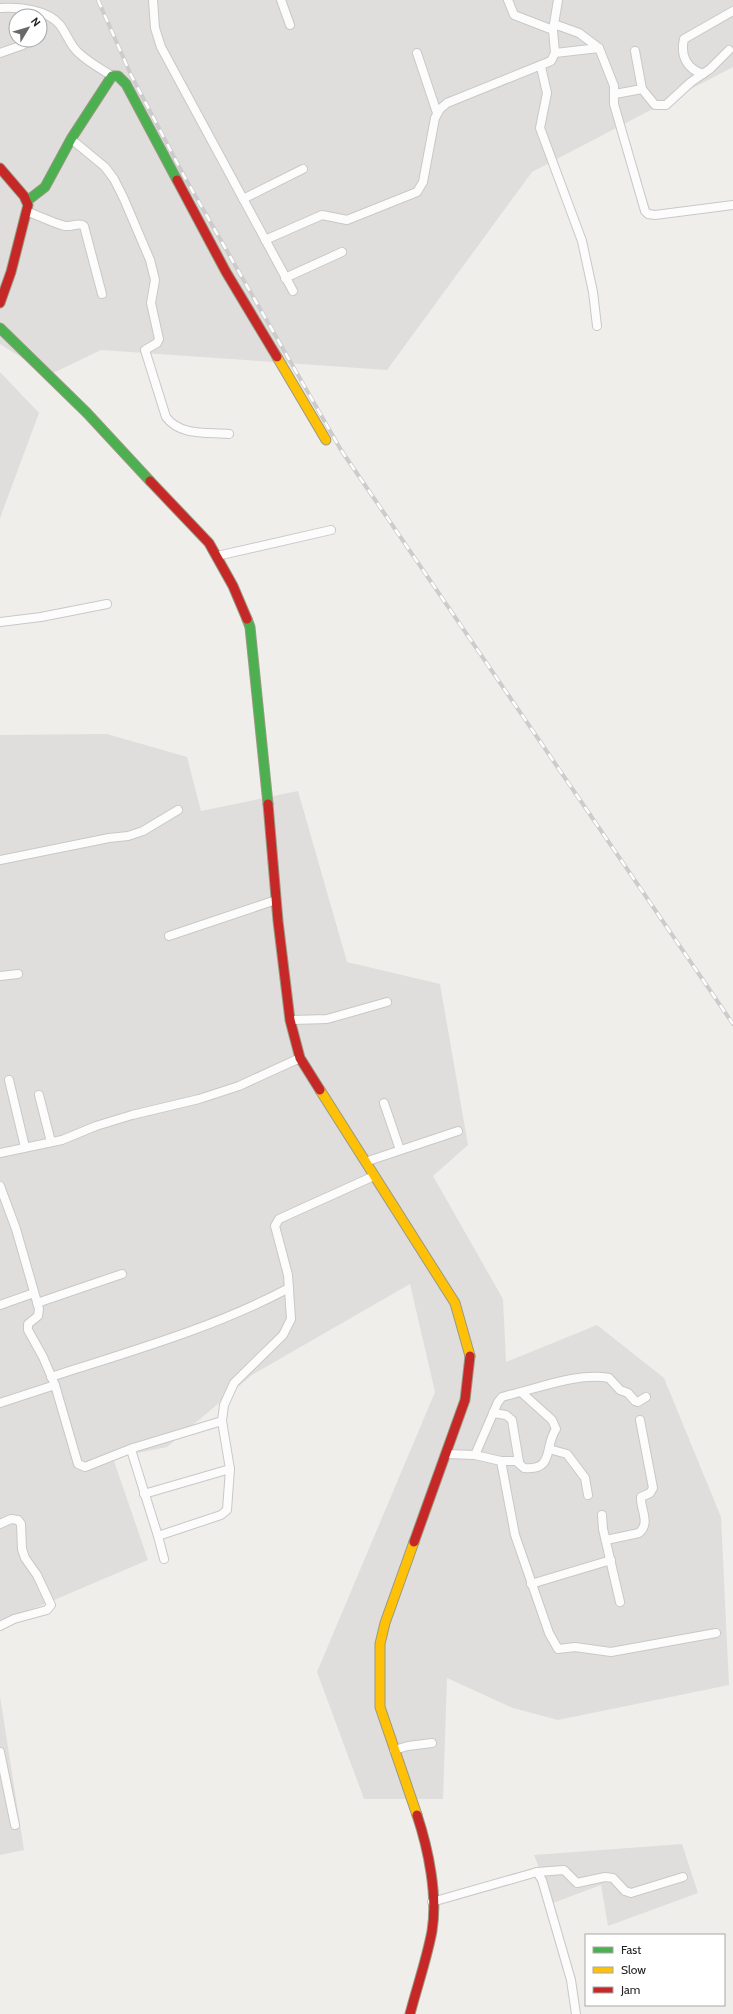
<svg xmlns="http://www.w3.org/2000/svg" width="733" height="2014" font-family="Cabin,sans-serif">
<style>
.residential{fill:#dfdedc;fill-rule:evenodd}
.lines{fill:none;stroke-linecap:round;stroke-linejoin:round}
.street-casing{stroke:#c9c8c7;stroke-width:10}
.fast-casing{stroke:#999a82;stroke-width:11}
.slow-casing{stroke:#999a82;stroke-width:11}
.jam-casing{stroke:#999a82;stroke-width:11}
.street{stroke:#fdfcfc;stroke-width:8}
.fast{stroke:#4caf50;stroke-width:9}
.slow{stroke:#ffc107;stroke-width:9}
.jam{stroke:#c62828;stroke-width:9}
.rail-casing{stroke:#ccc;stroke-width:4}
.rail{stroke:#fff;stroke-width:2.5;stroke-dasharray:8;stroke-linecap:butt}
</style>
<rect width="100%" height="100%" fill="#f0eeeb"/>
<g class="residential">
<path d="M 0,0 L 733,0 L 733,67 L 532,172 L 387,370 L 101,350 L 49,375 L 0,344 ZM 16,16 L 40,16 L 40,40 L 16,40 Z"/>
<path d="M 0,372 L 39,413 L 0,518 Z"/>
<path d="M 107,734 L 187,757 L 201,811 L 298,791 L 347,962 L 440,984 L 468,1145 L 433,1176 L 503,1299 L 506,1362 L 597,1325 L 664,1378 L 721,1517 L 729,1685 L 558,1720 L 513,1708 L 447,1678 L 443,1799 L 364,1799 L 317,1672 L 435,1392 L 410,1284 L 252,1375 L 167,1447 L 113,1458 L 148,1560 L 0,1623 L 0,735 Z"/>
<path d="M 0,1696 L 24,1850 L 0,1855 Z"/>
<path d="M 682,1844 L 698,1893 L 608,1926 L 601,1885 L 553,1903 L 534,1855 Z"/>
</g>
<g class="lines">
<defs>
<g id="street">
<path d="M 153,0 L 155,28 L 161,47 L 293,291"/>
<path d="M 281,0 L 290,25"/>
<path d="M 508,0 L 514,15 L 553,30"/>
<path d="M 0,8 C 19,7 47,9 60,25 C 66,33 69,42 75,49 C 84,60 100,68 112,76"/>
<path d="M 554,24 L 579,33 L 599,48 L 614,86 L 614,104 L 618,118 L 645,211 L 648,214 L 655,215 L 733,205"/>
<path d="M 635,51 L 642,89"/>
<path d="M 0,53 L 23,45 L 28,40"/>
<path d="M 417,53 L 437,113"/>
<path d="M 555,53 L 599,48"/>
<path d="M 541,67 L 547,93 L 540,128 L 582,241 L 593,292 L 597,326"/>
<path d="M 703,74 C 687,69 680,56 684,39 L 733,11"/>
<path d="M 615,94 L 642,89 L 655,105 L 666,105 L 691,82 L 710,69 L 729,50"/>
<path d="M 71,139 L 105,167 L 114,179 L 124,199 L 150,260 L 155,280 L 151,303 L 159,339 L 157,343 L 145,350 L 166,417 C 180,436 207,432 229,434"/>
<path d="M 243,199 L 303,169"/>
<path d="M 28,212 C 40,216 53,223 65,226 C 72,227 79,222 84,226 L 102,294"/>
<path d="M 265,240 L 322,215 L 347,220 L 417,192 L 423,182 L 435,118 L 440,109 L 447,103 L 551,61 L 555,53 L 553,30 L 558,0"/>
<path d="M 285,278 L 342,252"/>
<path d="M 217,556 L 331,530"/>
<path d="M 0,622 L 41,617 L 107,604"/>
<path d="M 0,860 L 109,838 L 128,836 L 143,831 L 178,810"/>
<path d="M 169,936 L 276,900"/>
<path d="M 0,976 L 18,974"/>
<path d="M 293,1020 L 327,1019 L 387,1002"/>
<path d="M 9,1080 L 25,1147"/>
<path d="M 39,1095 L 51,1142"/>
<path d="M 384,1103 L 400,1150"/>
<path d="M 0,1153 L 62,1140 L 96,1126 L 132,1115 L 199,1099 L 239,1086 L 300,1058"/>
<path d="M 368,1161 L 458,1131"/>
<path d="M 0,1186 L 16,1229 L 39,1309 L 38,1316 L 28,1324 L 28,1330 L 43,1357 L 55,1385 L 78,1464 L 85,1467 L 133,1448"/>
<path d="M 37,1303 L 122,1274"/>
<path d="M 0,1305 L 34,1293"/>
<path d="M 51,1377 C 131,1351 214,1328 289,1288"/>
<path d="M 0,1403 L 55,1385"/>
<path d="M 493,1413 L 506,1415 L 512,1420 L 519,1462"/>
<path d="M 549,1449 L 567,1454 L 585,1478 L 588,1495"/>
<path d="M 446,1454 L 475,1455 L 501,1461 L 515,1535 L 549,1633 L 558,1649 L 575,1647 L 611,1652 L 716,1633"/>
<path d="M 475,1455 L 498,1402 L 502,1397 L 509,1395 C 539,1388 579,1372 609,1378 L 620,1390 L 628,1393 L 635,1401 L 638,1402 L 646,1397"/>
<path d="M 501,1461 L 516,1461 L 524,1468 C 555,1471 544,1446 556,1429 L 552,1420 L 521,1392"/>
<path d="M 144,1494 L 230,1469"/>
<path d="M 602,1515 L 603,1529 L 620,1602"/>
<path d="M 0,1524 L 11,1519 L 18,1520 L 21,1524 L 22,1549 L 25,1558 L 37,1575 L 51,1605 L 47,1610 L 14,1619 L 0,1626"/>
<path d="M 158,1536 L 221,1515 L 227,1510 L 230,1469 L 222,1421 L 224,1405 L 234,1383 L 283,1335 L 291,1319 L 288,1275 L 275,1226 L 279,1219 L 374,1176"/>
<path d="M 606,1540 L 639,1533 C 651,1523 640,1509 641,1497 L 650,1493 L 653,1488 L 640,1420"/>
<path d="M 164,1559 L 158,1536 L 132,1453 L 133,1448 L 222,1421"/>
<path d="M 531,1584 L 611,1560"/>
<path d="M 394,1750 L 408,1746 L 432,1743"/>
<path d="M 0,1752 L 15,1825"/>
<path d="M 537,1872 L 564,1870 L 577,1883 L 605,1877 L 613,1878 L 625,1891 L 631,1893 L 683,1877"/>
<path d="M 432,1902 L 537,1872 L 542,1880 L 571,1980 L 576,2014"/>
</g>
<g id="fast">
<path d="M 27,201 L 45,187 L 71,139 L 112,76 L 118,76 L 126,84 L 177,180"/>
<path d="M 0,328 L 87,413 L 150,481"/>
<path d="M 247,619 L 250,627 L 268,804"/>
</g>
<g id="slow">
<path d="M 277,357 L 326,440"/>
<path d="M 320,1090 L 455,1303 L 470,1356"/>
<path d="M 414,1542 L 385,1623 L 380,1644 L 380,1707 L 417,1815"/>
</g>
<g id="jam">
<path d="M 0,168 L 24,196 L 28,205 L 11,272 L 0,303"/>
<path d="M 177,180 L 226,272 L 277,357"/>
<path d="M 150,481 L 209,543 L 233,586 L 247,619"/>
<path d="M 268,804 L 278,921 L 290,1020 L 300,1058 L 320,1090"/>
<path d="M 414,1542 L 465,1400 L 470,1356"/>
<path d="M 410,2014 C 417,1987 427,1958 432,1931 C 438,1895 428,1848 417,1815"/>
</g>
</defs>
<use href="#street" class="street-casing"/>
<use href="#fast" class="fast-casing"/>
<use href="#slow" class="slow-casing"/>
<use href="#jam" class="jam-casing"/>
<use href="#street" class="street"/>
<use href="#fast" class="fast"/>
<use href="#slow" class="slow"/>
<use href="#jam" class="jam"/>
<defs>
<path id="rail" d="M 98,0 L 131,75 L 184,176 L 341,450 L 733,1024"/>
</defs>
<use href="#rail" class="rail-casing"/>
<use href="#rail" class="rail"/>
</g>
<rect x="585" y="1934" width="140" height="72" fill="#ffffff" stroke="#a7a7a7"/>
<rect x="593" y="1947" width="20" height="6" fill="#4caf50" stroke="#a7a7a7"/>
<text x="621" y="1954" font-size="12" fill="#222222">Fast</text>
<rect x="593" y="1967" width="20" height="6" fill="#ffc107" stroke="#a7a7a7"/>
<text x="621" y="1974" font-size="12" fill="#222222">Slow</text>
<rect x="593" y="1987" width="20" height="6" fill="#c62828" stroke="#a7a7a7"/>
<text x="621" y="1994" font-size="12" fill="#222222">Jam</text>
<g transform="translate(28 28) rotate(52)"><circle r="19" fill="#ffffff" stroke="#a7a7a7"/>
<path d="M0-3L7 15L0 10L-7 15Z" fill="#6a6968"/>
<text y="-6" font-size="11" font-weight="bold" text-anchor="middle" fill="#222222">N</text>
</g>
</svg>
